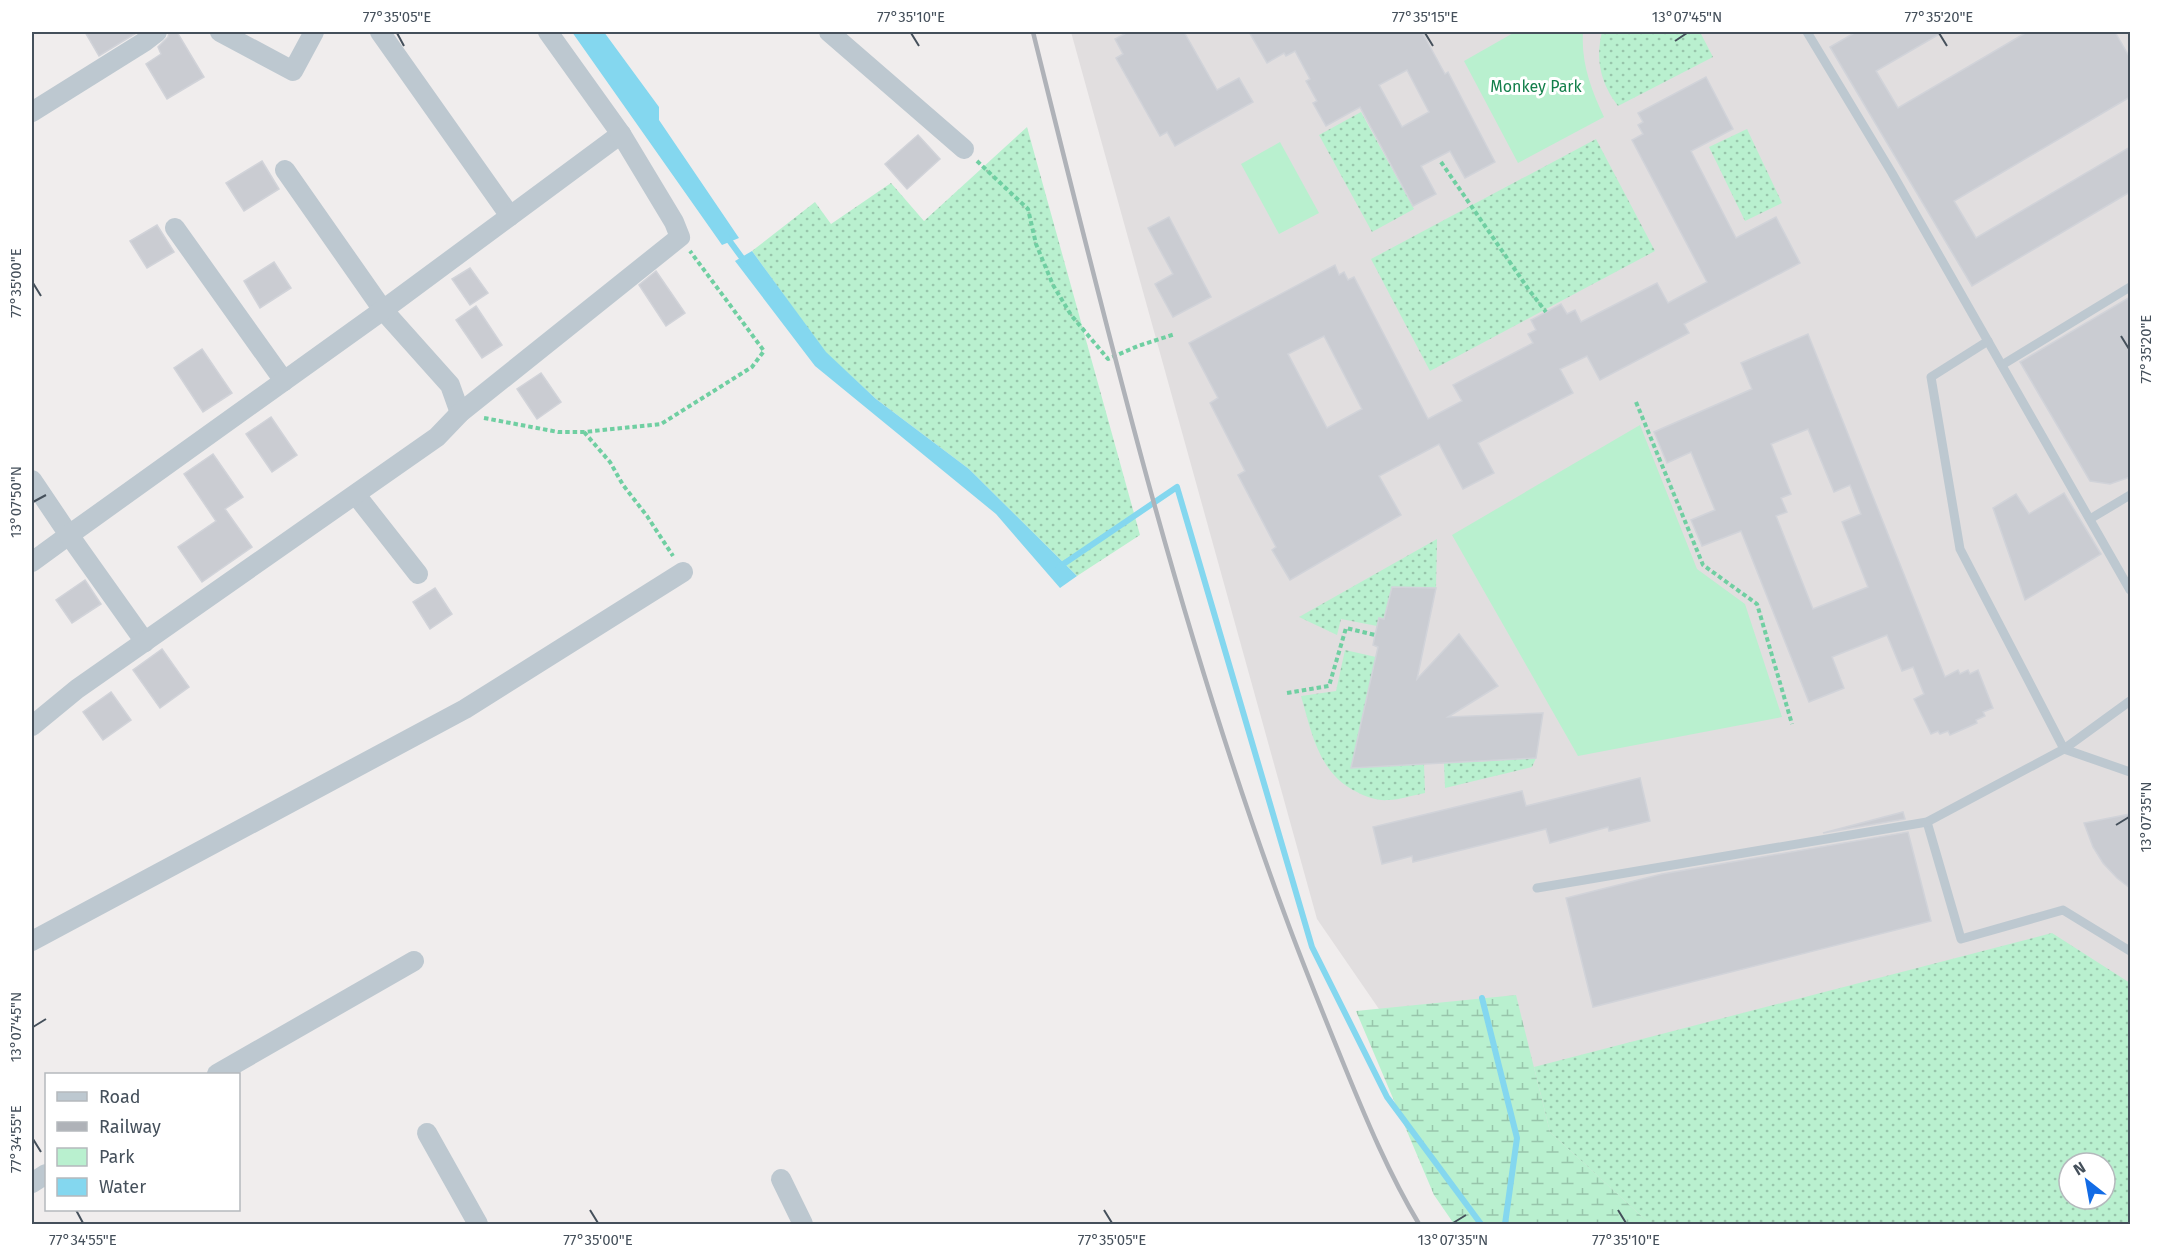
<svg xmlns="http://www.w3.org/2000/svg" width="2162" height="1256" font-family="'Fira Sans',sans-serif">
<style>
.education{fill:#e1dedf;fill-rule:evenodd}
.grass{fill:url(#grass-dots);fill-rule:evenodd}
.wetland{fill:url(#wetland-marsh)}
.park{fill:#b9f0cf}
.water{fill:#84d7ef}
.lines{fill:none;stroke-linecap:round;stroke-linejoin:round}
.stream{stroke:#84d7ef;stroke-width:6}
.building{fill:#caccd2;stroke:#d1d3d9;stroke-width:1.5;fill-rule:evenodd}
.path{stroke:#70cfa2;stroke-width:4;stroke-dasharray:4.5 3;stroke-linecap:butt}
.service{stroke:#bdc8d0;stroke-width:9}
.minor{stroke:#bdc8d0;stroke-width:20}
.rail{stroke:#afb2b8;stroke-width:4.5}
.ticks{fill:none;stroke:#45505b;stroke-width:2}
.labels{text-anchor:middle;dominant-baseline:central;stroke-width:6;stroke-linejoin:round;paint-order:stroke}
.park-label{font-size:16px;fill:#137f4b;stroke:#fff}
.neatline{fill:none;stroke:#45505b;stroke-width:2}
.ticks-label{font-size:15px;text-anchor:middle;fill:#45505b}
</style>
<defs>
<pattern id="grass-dots" width="8" height="8" patternUnits="userSpaceOnUse" patternTransform="scale(1.5)"><rect width="8" height="8" fill="#b9f0cf"/><path d="M2 2h.1M6 6h.1" fill="none" stroke="#98c5ab" stroke-width="1.8" stroke-linecap="round"/></pattern>
<pattern id="wetland-marsh" width="20" height="14" patternUnits="userSpaceOnUse" patternTransform="scale(1.5)"><rect width="20" height="14" fill="#b9f0cf"/><path d="M1 5h8M5 5V1M11 12h8M15 12V8" fill="none" stroke="#98c5ab"/></pattern>
</defs>
<rect width="100%" height="100%" fill="#f0eded"/>
<path class="education" d="M 1071,32 L 2130,32 L 2130,1224 L 1527,1224 L 1317,919 ZM 2069,1163 L 2105,1163 L 2105,1199 L 2069,1199 Z"/>
<g class="grass">
<path d="M 1602,32 L 1700,32 L 1713,57 L 1618,106 C 1601,84 1595,60 1602,32 Z"/>
<path d="M 1361,112 L 1414,209 L 1372,232 L 1319,135 Z"/>
<path d="M 1027,127 L 1140,535 L 1077,576 L 969,469 L 876,399 L 825,352 L 752,251 L 815,202 L 831,224 L 891,183 L 924,221 Z"/>
<path d="M 1747,129 L 1782,203 L 1745,221 L 1709,147 Z"/>
<path d="M 1596,139 L 1655,251 L 1430,371 L 1371,259 Z"/>
<path d="M 1437,539 L 1436,588 L 1392,587 L 1384,619 L 1377,626 L 1341,619 L 1337,635 L 1299,617 Z"/>
<path d="M 1345,650 L 1376,657 L 1351,768 L 1424,764 L 1425,793 C 1413,795 1400,800 1388,800 C 1378,801 1366,797 1357,792 C 1319,774 1312,734 1301,696 L 1336,691 Z"/>
<path d="M 1469,746 L 1475,762 L 1536,758 L 1532,767 L 1445,788 L 1444,763 L 1470,762 Z"/>
<path d="M 2052,933 L 2130,983 L 2130,1224 L 1650,1224 L 1550,1132 L 1534,1067 ZM 2069,1163 L 2105,1163 L 2105,1199 L 2069,1199 Z"/>
</g>
<path class="wetland" d="M 1516,995 L 1550,1132 L 1650,1224 L 1454,1224 L 1434,1195 L 1356,1011 Z"/>
<g class="park">
<path d="M 1515,32 L 1583,32 C 1581,63 1591,89 1604,117 L 1518,163 L 1464,61 Z"/>
<path d="M 1280,142 L 1319,213 L 1279,234 L 1241,164 Z"/>
<path d="M 1640,425 L 1697,569 L 1745,604 L 1782,717 L 1578,756 L 1452,535 Z"/>
</g>
<g class="water">
<path d="M 572,32 L 604,32 L 659,107 L 659,120 L 739,238 L 722,245 Z"/>
<path d="M 752,251 L 826,352 L 876,399 L 969,469 L 1077,576 L 1060,588 L 996,514 L 815,366 L 735,261 Z"/>
</g>
<g class="lines">
<g class="stream">
<path d="M 726,236 L 745,262"/>
<path d="M 1059,567 L 1177,487 L 1312,947 L 1387,1097 L 1481,1224"/>
<path d="M 1482,998 L 1517,1138 L 1505,1224"/>
</g>
</g>
<g class="building">
<path d="M 85,32 L 138,32 L 99,56 Z"/>
<path d="M 169,32 L 177,32 L 204,77 L 167,99 L 146,64 L 161,54 L 158,47 L 168,37 Z"/>
<path d="M 1128,32 L 1184,32 L 1217,90 L 1239,78 L 1253,102 L 1175,146 L 1167,132 L 1160,136 L 1116,58 L 1123,54 L 1115,39 Z"/>
<path d="M 1249,32 L 1422,32 L 1445,74 L 1448,72 L 1495,162 L 1465,178 L 1450,151 L 1421,166 L 1436,194 L 1413,206 L 1360,107 L 1326,126 L 1313,103 L 1317,101 L 1306,81 L 1310,79 L 1295,51 L 1286,56 L 1284,53 L 1267,63 ZM 1407,70 L 1429,112 L 1402,127 L 1379,85 Z"/>
<path d="M 1856,32 L 1943,32 L 1876,71 L 1898,108 L 2027,32 L 2115,32 L 2130,58 L 2130,97 L 1954,201 L 1976,238 L 2130,147 L 2130,192 L 1972,286 L 1830,47 Z"/>
<path d="M 1706,77 L 1733,129 L 1691,151 L 1736,238 L 1776,217 L 1800,263 L 1684,324 L 1689,333 L 1600,380 L 1587,356 L 1560,369 L 1573,393 L 1478,443 L 1494,473 L 1463,489 L 1439,444 L 1379,476 L 1401,515 L 1290,580 L 1272,550 L 1276,547 L 1238,475 L 1245,471 L 1210,403 L 1218,398 L 1189,343 L 1335,265 L 1339,275 L 1344,272 L 1348,280 L 1354,277 L 1428,419 L 1462,401 L 1453,385 L 1533,343 L 1528,334 L 1536,330 L 1531,320 L 1561,304 L 1567,314 L 1575,310 L 1581,322 L 1657,283 L 1668,303 L 1707,282 L 1632,140 L 1643,134 L 1638,125 L 1643,122 L 1638,113 ZM 1324,336 L 1362,409 L 1327,428 L 1288,354 Z"/>
<path d="M 918,135 L 940,159 L 907,189 L 885,164 Z"/>
<path d="M 262,161 L 279,189 L 244,211 L 226,183 Z"/>
<path d="M 1169,217 L 1211,297 L 1173,317 L 1155,284 L 1173,274 L 1148,228 Z"/>
<path d="M 157,225 L 174,252 L 147,268 L 130,241 Z"/>
<path d="M 274,262 L 291,288 L 260,308 L 244,281 Z"/>
<path d="M 470,268 L 488,293 L 470,305 L 452,279 Z"/>
<path d="M 656,271 L 685,313 L 666,326 L 639,285 Z"/>
<path d="M 2130,297 L 2130,477 L 2110,484 L 2090,481 L 2020,362 Z"/>
<path d="M 476,306 L 502,345 L 482,358 L 456,320 Z"/>
<path d="M 1808,334 L 1945,677 L 1958,670 L 1960,674 L 1968,670 L 1970,674 L 1978,670 L 1993,708 L 1983,712 L 1985,716 L 1976,720 L 1977,723 L 1950,735 L 1948,731 L 1940,734 L 1938,731 L 1931,734 L 1914,699 L 1924,694 L 1913,667 L 1902,671 L 1887,635 L 1832,657 L 1844,688 L 1809,702 L 1741,531 L 1702,546 L 1691,520 L 1715,510 L 1691,452 L 1667,463 L 1654,432 L 1752,389 L 1741,363 ZM 1808,429 L 1834,492 L 1850,485 L 1861,514 L 1842,522 L 1868,587 L 1813,609 L 1776,516 L 1787,512 L 1781,498 L 1791,494 L 1771,444 Z"/>
<path d="M 202,349 L 232,393 L 203,412 L 174,368 Z"/>
<path d="M 541,373 L 561,402 L 537,419 L 517,389 Z"/>
<path d="M 271,417 L 297,455 L 272,472 L 246,434 Z"/>
<path d="M 213,454 L 243,497 L 225,509 L 252,547 L 202,582 L 178,547 L 216,521 L 184,474 Z"/>
<path d="M 2064,493 L 2101,554 L 2025,600 L 1993,508 L 2016,494 L 2029,514 Z"/>
<path d="M 85,580 L 101,604 L 72,623 L 56,600 Z"/>
<path d="M 1392,587 L 1436,588 L 1417,679 L 1459,634 L 1498,686 L 1448,717 L 1543,713 L 1536,758 L 1351,768 L 1378,647 L 1373,645 L 1375,635 L 1379,618 L 1384,619 Z"/>
<path d="M 435,588 L 452,614 L 430,629 L 413,602 Z"/>
<path d="M 162,649 L 189,687 L 160,708 L 133,670 Z"/>
<path d="M 111,692 L 131,720 L 103,740 L 83,712 Z"/>
<path d="M 1640,778 L 1650,821 L 1609,831 L 1608,827 L 1550,843 L 1546,829 L 1413,862 L 1412,856 L 1382,864 L 1373,827 L 1522,791 L 1526,806 Z"/>
<path d="M 1903,812 L 1905,819 L 1823,833 Z"/>
<path d="M 2130,814 L 2130,888 L 2117,878 L 2103,863 L 2093,847 L 2084,823 Z"/>
<path d="M 1908,832 L 1931,921 L 1593,1007 L 1566,898 L 1662,874 Z"/>
</g>
<g class="lines">
<g class="path">
<path d="M 977,161 L 1028,209 L 1036,244 L 1053,285 L 1071,315 L 1108,359 L 1138,346 L 1175,334"/>
<path d="M 1441,162 L 1529,290 L 1546,312"/>
<path d="M 1636,402 L 1703,565 L 1757,604 L 1792,724"/>
<path d="M 484,418 L 558,432 L 584,432 L 661,424 L 752,367 L 764,351 L 690,251"/>
<path d="M 584,432 L 610,462 L 623,485 L 647,516 L 673,556"/>
<path d="M 1287,693 L 1329,686 L 1346,628 L 1375,635"/>
</g>
<g class="service">
<path d="M 1807,32 L 1892,173 L 2130,590"/>
<path d="M 1988,341 L 1931,377 L 1960,549 L 2064,749 L 2130,772"/>
<path d="M 2002,365 L 2130,287"/>
<path d="M 2090,519 L 2130,495"/>
<path d="M 1927,822 L 1961,939 L 2063,910 L 2130,951"/>
<path d="M 1537,888 L 1927,822 L 2064,749 L 2130,701"/>
</g>
<g class="minor">
<path d="M 220,32 L 293,71 L 314,32"/>
<path d="M 380,32 L 510,216"/>
<path d="M 829,32 L 964,149"/>
<path d="M 32,112 L 144,42 L 157,32"/>
<path d="M 285,170 L 383,310 L 450,385 L 460,413"/>
<path d="M 175,228 L 284,381"/>
<path d="M 32,480 L 69,535 L 32,562"/>
<path d="M 356,495 L 418,574"/>
<path d="M 145,642 L 69,535 L 383,310 L 621,134"/>
<path d="M 32,726 L 77,689 L 437,437 L 460,413 L 680,237 L 674,222 L 621,134 L 548,32"/>
<path d="M 32,941 L 465,709 L 683,572"/>
<path d="M 217,1074 L 414,961"/>
<path d="M 427,1133 L 478,1224"/>
<path d="M 781,1179 L 803,1224"/>
<path d="M 32,1183 L 46,1174"/>
</g>
<path class="rail" d="M 1033,32 C 1107,330 1179,629 1286,918 C 1304,967 1324,1016 1344,1065 C 1366,1119 1389,1174 1419,1224"/>
</g>
<path class="ticks" d="M 397,33 L 404,46M 911,33 L 919,46M 1425,33 L 1433,46M 1939,33 L 1947,46M 1675,41 L 1687,33M 33,283 L 41,296M 2121,336 L 2129,349M 33,502 L 46,495M 2116,825 L 2129,817M 33,1027 L 46,1019M 33,1139 L 41,1152M 76,1210 L 83,1223M 590,1210 L 598,1223M 1104,1210 L 1112,1223M 1618,1210 L 1626,1223M 1453,1223 L 1466,1215"/>
<g class="labels">
<g class="park-label">
<text x="1536" y="86">Monkey Park</text>
</g>
</g>
<rect width="2162" height="1256" fill="none" stroke="#ffffff" stroke-width="66"/>
<rect x="45" y="1073" width="195" height="138" fill="#ffffff" stroke="#b5b9bd" stroke-width="1.5"/>
<rect x="57" y="1092" width="30" height="9" fill="#bdc8d0" stroke="#b5b9bd" stroke-width="1.5"/>
<text x="99" y="1103" font-size="18" fill="#45505b">Road</text>
<rect x="57" y="1122" width="30" height="9" fill="#afb2b8" stroke="#b5b9bd" stroke-width="1.5"/>
<text x="99" y="1133" font-size="18" fill="#45505b">Railway</text>
<rect x="57" y="1148" width="30" height="18" fill="#b9f0cf" stroke="#b5b9bd" stroke-width="1.5"/>
<text x="99" y="1163" font-size="18" fill="#45505b">Park</text>
<rect x="57" y="1178" width="30" height="18" fill="#84d7ef" stroke="#b5b9bd" stroke-width="1.5"/>
<text x="99" y="1193" font-size="18" fill="#45505b">Water</text>
<g transform="translate(2087 1181) rotate(329)"><circle r="28" fill="#ffffff" stroke="#b5b9bd" stroke-width="1.5"/>
<path d="M0-4.5L10 22L0 15L-10 22Z" fill="#126be5"/>
<text y="-9" font-size="16" font-weight="bold" text-anchor="middle" fill="#45505b">N</text>
</g>
<rect x="33" y="33" width="2096" height="1190" class="neatline"/>
<g class="ticks-label">
<text x="397" y="22">77°35'05"E</text>
<text x="911" y="22">77°35'10"E</text>
<text x="1425" y="22">77°35'15"E</text>
<text x="1687" y="22">13°07'45"N</text>
<text x="1939" y="22">77°35'20"E</text>
<text transform="translate(16 283) rotate(-90)" y="5">77°35'00"E</text>
<text transform="translate(2146 349) rotate(-90)" y="5">77°35'20"E</text>
<text transform="translate(16 502) rotate(-90)" y="5">13°07'50"N</text>
<text transform="translate(2146 817) rotate(-90)" y="5">13°07'35"N</text>
<text transform="translate(16 1027) rotate(-90)" y="5">13°07'45"N</text>
<text transform="translate(16 1139) rotate(-90)" y="5">77°34'55"E</text>
<text x="83" y="1245">77°34'55"E</text>
<text x="598" y="1245">77°35'00"E</text>
<text x="1112" y="1245">77°35'05"E</text>
<text x="1453" y="1245">13°07'35"N</text>
<text x="1626" y="1245">77°35'10"E</text>
</g>
</svg>
